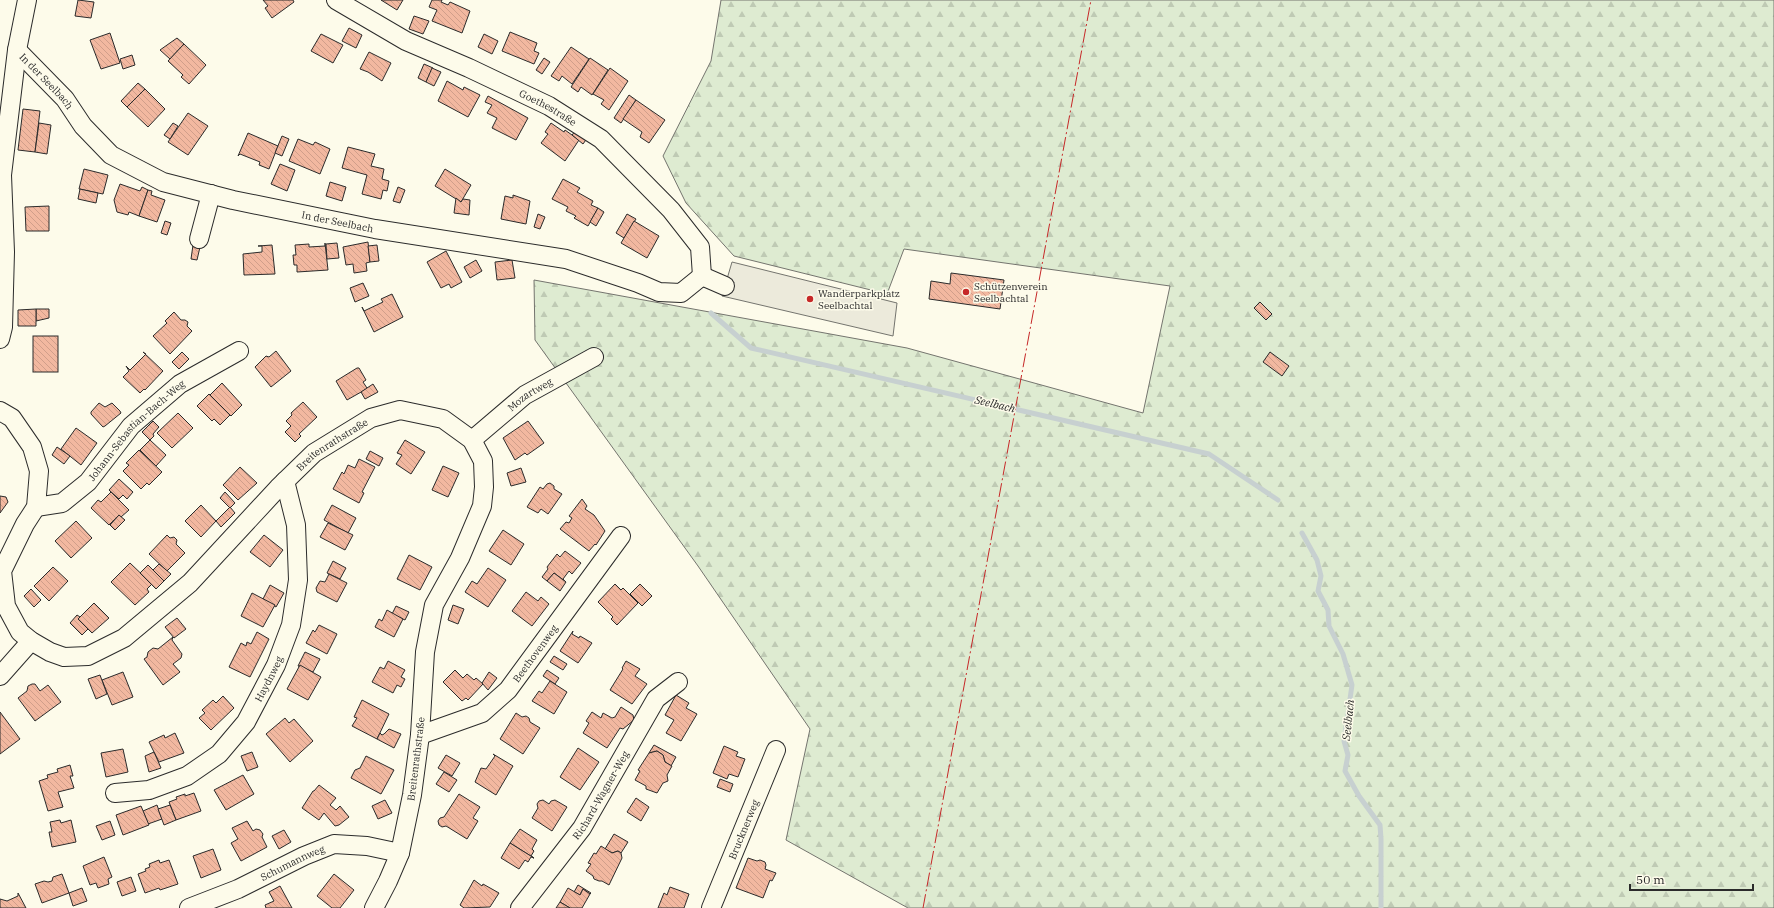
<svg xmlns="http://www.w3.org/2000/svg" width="1774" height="908" font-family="'IBM Plex Serif',serif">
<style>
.forest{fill:url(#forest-firs);stroke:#74746e}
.parking{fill:#eceadb;stroke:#74746e}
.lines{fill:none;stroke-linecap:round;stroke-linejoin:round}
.stream{stroke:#c7d0d0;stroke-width:5}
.building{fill:url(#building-back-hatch);stroke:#2b2b2b}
.minor-casing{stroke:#2b2b2b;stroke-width:20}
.minor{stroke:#fdfbea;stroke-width:18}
.power{stroke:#c62828;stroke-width:1;stroke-dasharray:14 3 2 3;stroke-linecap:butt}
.poi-dot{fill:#c62828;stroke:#fdfbea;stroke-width:1.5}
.labels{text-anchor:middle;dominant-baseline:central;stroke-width:3;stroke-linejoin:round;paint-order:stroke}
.street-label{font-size:10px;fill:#2b2b2b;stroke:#fdfbea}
.poi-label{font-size:10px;fill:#2b2b2b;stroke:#fdfbea;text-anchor:start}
.water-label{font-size:11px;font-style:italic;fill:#2b2b2b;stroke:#fdfbea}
</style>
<defs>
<pattern id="forest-firs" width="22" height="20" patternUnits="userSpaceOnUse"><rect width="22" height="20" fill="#deebd1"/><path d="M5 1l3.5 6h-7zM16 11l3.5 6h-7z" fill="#bfcab4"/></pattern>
<pattern id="building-back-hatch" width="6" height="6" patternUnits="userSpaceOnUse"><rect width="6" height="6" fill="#f2b8a0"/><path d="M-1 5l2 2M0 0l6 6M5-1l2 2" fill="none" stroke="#d09e8a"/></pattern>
</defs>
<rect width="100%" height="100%" fill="#fdfbea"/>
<path class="forest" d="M 721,0 L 1774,0 L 1774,908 L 908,908 L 786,840 L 810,729 L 698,566 L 535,340 L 534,280 L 907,348 L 1143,413 L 1170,286 L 904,249 L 887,294 L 734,256 L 686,203 L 663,156 L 711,61 Z"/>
<path class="parking" d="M 732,262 L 897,303 L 893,336 L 722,296 Z"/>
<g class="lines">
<g class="stream">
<path d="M 711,313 L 751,348 L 1209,454 L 1278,500"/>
<path d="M 1302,533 L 1317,560 L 1321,576 L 1318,591 L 1328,610 L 1329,626 L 1343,654 L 1352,685 L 1344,741 L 1348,755 L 1345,771 L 1359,796 L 1380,825 L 1381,839 L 1381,908"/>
</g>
</g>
<g class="building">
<path d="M 78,0 L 94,2 L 91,18 L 75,16 Z"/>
<path d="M 263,0 L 293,0 L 294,2 L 272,18 L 265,8 L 268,6 Z"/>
<path d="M 381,0 L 403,0 L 397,10 Z"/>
<path d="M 432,0 L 442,0 L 441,2 L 448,5 L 450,2 L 470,11 L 462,33 L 432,21 L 437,10 L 429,7 Z"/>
<path d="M 414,16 L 429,21 L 423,34 L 409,29 Z"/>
<path d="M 349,28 L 362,35 L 356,48 L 342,41 Z"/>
<path d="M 510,32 L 537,43 L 534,51 L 539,53 L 534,64 L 502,51 Z"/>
<path d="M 110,33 L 120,63 L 101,69 L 90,40 Z"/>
<path d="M 321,34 L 343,45 L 333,63 L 311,51 Z"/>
<path d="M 484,34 L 498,41 L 492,54 L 478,47 Z"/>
<path d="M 177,38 L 184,44 L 170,59 L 160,50 Z"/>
<path d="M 184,44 L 206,65 L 189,84 L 181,77 L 183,75 L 168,61 Z"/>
<path d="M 571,47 L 589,59 L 572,84 L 562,76 L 559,81 L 551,76 Z"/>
<path d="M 369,52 L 391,63 L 382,81 L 368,72 L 360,69 Z"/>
<path d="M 132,55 L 135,65 L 123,69 L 120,59 Z"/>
<path d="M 544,58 L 550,62 L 542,74 L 536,70 Z"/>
<path d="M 590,58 L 608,70 L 592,95 L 581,87 L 578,92 L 571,87 Z"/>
<path d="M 424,64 L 433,68 L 426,82 L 418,78 Z"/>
<path d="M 432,68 L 441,72 L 434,86 L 426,82 Z"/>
<path d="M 610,68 L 628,81 L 609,110 L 601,104 L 604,100 L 593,94 Z"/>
<path d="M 447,81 L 463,90 L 464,87 L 480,95 L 468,117 L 438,101 Z"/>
<path d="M 138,83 L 145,89 L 127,107 L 121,101 Z"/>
<path d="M 145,89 L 165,109 L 148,127 L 127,107 Z"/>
<path d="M 629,95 L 636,100 L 621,123 L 614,118 Z"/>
<path d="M 488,96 L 528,118 L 516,140 L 492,128 L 497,118 L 487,113 L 492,105 L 485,102 Z"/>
<path d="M 636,100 L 665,120 L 649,143 L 640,137 L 642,132 L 623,119 Z"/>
<path d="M 23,109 L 40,111 L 35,152 L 18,150 Z"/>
<path d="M 188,113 L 208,126 L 188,155 L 168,142 Z"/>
<path d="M 39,123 L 51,125 L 47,154 L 35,152 Z"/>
<path d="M 173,123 L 178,126 L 170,139 L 164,135 Z"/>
<path d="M 551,123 L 564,132 L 565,130 L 579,140 L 565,161 L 541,143 L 548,134 L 545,132 Z"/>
<path d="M 577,129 L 588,137 L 583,144 L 572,135 Z"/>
<path d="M 248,133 L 278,146 L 269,169 L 259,165 L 260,162 L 240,154 L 238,156 Z"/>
<path d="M 282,136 L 289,139 L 282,156 L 275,153 Z"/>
<path d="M 298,139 L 313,145 L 315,142 L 330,149 L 320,174 L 289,161 Z"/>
<path d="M 348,147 L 375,154 L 371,166 L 384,169 L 382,179 L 389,181 L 387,191 L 383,190 L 381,199 L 362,194 L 367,175 L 342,168 Z"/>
<path d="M 280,164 L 295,170 L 287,191 L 271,184 Z"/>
<path d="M 84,169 L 108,175 L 103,194 L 79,189 Z"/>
<path d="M 445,169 L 471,185 L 461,202 L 435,186 Z"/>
<path d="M 563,179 L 580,188 L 577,192 L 593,201 L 591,205 L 598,208 L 588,226 L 574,218 L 576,216 L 566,211 L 568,207 L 552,199 Z"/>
<path d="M 330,182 L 346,187 L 342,201 L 326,196 Z"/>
<path d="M 120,184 L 140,191 L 142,187 L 148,190 L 139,216 L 129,212 L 128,215 L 117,212 L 114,200 Z"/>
<path d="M 398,187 L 405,190 L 400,203 L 393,201 Z"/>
<path d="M 80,189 L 98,193 L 96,203 L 78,199 Z"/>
<path d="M 148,190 L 152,191 L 151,195 L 165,200 L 157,222 L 139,216 Z"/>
<path d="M 513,195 L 530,201 L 526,224 L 501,219 L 505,196 L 513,198 Z"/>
<path d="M 456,198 L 461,202 L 463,199 L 470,200 L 469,215 L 454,213 Z"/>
<path d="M 49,206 L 49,231 L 26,231 L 25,207 Z"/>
<path d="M 598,208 L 604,212 L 596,226 L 590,222 Z"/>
<path d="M 538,214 L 545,217 L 540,229 L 534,227 Z"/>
<path d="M 627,214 L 636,219 L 624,238 L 616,233 Z"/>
<path d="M 165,221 L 171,223 L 167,235 L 161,233 Z"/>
<path d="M 634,221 L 659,236 L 647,258 L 621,243 Z"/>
<path d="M 368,242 L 370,262 L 366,263 L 367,271 L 354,273 L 353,264 L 346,265 L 343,247 Z"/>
<path d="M 325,243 L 328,270 L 297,272 L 297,265 L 294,265 L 293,255 L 296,255 L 295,245 L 309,244 L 309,247 L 325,246 Z"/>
<path d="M 337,243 L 339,258 L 327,259 L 326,244 Z"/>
<path d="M 193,245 L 200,247 L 197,260 L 191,259 Z"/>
<path d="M 272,245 L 275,274 L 244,275 L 243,254 L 262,252 L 262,246 L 258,246 Z"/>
<path d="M 377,245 L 379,261 L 370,262 L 368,246 Z"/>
<path d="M 446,251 L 462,282 L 451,288 L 449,284 L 441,288 L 427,262 Z"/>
<path d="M 476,260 L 482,271 L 470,278 L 464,267 Z"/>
<path d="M 512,260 L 515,278 L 497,280 L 495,262 Z"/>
<path d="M 951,273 L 1004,280 L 1000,309 L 929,299 L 931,281 L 950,284 Z"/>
<path d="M 363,283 L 369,296 L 355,302 L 350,288 Z"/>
<path d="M 392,294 L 403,317 L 374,332 L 362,307 L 364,311 L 383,302 L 381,299 Z"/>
<path d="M 1260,302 L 1272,314 L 1266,320 L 1254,308 Z"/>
<path d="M 36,309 L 49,309 L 49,318 L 36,321 Z"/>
<path d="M 36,309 L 36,326 L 18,326 L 18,310 Z"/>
<path d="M 174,312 L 181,320 L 185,320 L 188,322 L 187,326 L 192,331 L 170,354 L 153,336 L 167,323 L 165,321 Z"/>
<rect x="33" y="336" width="25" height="36"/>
<path d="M 276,351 L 291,371 L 271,387 L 255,367 L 266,356 L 269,357 Z"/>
<path d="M 143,352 L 163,371 L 145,390 L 144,389 L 140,393 L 123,377 L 129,371 L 126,366 L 130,370 L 146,354 Z"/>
<path d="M 182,352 L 189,359 L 179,369 L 172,362 Z"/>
<path d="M 1270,352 L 1289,366 L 1282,376 L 1263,362 Z"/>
<path d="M 357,368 L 359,368 L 366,380 L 363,382 L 367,388 L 370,387 L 347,400 L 336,381 Z"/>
<path d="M 222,383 L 242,405 L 231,416 L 210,395 Z"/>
<path d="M 373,384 L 378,392 L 365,399 L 361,392 Z"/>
<path d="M 209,394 L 230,415 L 220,425 L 214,419 L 212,421 L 197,406 Z"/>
<path d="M 303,402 L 317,417 L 299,434 L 301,436 L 295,442 L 285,432 L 291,426 L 286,421 L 292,415 L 291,413 Z"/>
<path d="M 99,403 L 105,407 L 112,403 L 120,411 L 121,413 L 105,426 L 103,427 L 91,414 L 91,412 Z"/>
<path d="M 178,413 L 193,428 L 172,448 L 157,433 Z"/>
<path d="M 153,421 L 159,427 L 153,434 L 154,436 L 150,440 L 142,432 Z"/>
<path d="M 528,421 L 544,443 L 527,455 L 525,453 L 515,460 L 503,438 Z"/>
<path d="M 76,428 L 97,443 L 81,465 L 61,449 Z"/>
<path d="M 150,440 L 166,455 L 156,466 L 140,450 Z"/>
<path d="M 405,440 L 425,452 L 411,474 L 396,464 L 402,455 L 397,453 Z"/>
<path d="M 57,447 L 70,456 L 64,464 L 52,455 Z"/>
<path d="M 139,450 L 162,472 L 149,485 L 147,483 L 141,489 L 123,471 L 129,465 L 126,463 Z"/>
<path d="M 370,451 L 383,458 L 379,466 L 366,459 Z"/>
<path d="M 359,459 L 375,467 L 362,492 L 364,493 L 359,503 L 333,489 L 342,472 L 344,474 L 348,465 L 355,468 Z"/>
<path d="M 443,466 L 459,473 L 448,497 L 432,490 Z"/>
<path d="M 240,467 L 257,483 L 238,500 L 223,485 Z"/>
<path d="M 521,468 L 526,482 L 511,486 L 507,473 Z"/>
<path d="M 119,479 L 133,492 L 127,499 L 123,495 L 119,499 L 109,490 Z"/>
<path d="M 550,483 L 554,486 L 554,489 L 562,494 L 548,514 L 541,509 L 538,513 L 527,507 L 540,487 L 543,489 L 547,484 Z"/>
<path d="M 109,490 L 129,510 L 121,517 L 119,515 L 109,525 L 91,508 L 98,500 L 101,502 L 111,492 Z"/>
<path d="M 225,492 L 235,503 L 230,508 L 220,498 Z"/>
<path d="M 0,496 L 6,497 L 8,502 L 0,513 Z"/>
<path d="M 582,499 L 587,506 L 585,509 L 594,515 L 605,531 L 596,545 L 595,544 L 589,551 L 560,529 L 566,522 L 569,523 L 572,518 L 569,516 Z"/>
<path d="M 201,505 L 216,521 L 201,537 L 185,521 Z"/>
<path d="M 332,505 L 356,518 L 348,533 L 324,520 Z"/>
<path d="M 230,507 L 235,513 L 221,527 L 216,521 Z"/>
<path d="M 119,515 L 125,520 L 115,530 L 110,525 Z"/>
<path d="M 76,521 L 92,538 L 71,558 L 55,541 Z"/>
<path d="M 328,523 L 353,535 L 345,550 L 320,537 Z"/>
<path d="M 503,530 L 524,544 L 511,565 L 489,551 Z"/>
<path d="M 167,535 L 170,538 L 174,537 L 177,540 L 176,544 L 185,553 L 167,571 L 149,554 Z"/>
<path d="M 264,535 L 283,550 L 270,567 L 250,552 Z"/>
<path d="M 565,551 L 581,563 L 572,574 L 569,571 L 563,579 L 566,582 L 554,573 L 547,581 L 542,577 L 548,569 L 547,567 L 557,554 L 560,557 Z"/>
<path d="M 409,555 L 432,567 L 420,590 L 397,579 Z"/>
<path d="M 333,561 L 346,568 L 340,579 L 327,573 Z"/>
<path d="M 130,563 L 152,584 L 147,589 L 149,592 L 135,605 L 111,582 Z"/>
<path d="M 159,564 L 171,574 L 164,581 L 153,570 Z"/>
<path d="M 148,565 L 164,581 L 156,589 L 140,573 Z"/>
<path d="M 53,567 L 68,581 L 49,601 L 34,586 Z"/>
<path d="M 488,568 L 506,580 L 488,607 L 465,592 L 472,581 L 477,584 Z"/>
<path d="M 554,573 L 566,582 L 560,591 L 547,581 Z"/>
<path d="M 329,574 L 347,583 L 337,602 L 317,592 L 316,588 L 320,581 L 325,582 Z"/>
<path d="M 615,584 L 621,590 L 623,588 L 638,603 L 617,625 L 611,619 L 613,617 L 598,602 Z"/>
<path d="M 640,584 L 652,596 L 642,606 L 630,594 Z"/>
<path d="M 270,585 L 284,593 L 276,607 L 263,599 Z"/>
<path d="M 31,589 L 41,600 L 34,607 L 24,596 Z"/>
<path d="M 526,592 L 538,601 L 541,597 L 549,604 L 532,626 L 512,611 Z"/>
<path d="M 252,593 L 275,605 L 263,627 L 241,616 Z"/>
<path d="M 94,603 L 109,618 L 92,633 L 78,619 Z"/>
<path d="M 453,605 L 464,609 L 458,624 L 448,620 Z"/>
<path d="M 396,606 L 409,612 L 405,620 L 392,614 Z"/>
<path d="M 387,610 L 403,619 L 394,637 L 375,627 L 379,619 L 382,621 Z"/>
<path d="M 77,615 L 80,617 L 78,619 L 88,629 L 82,635 L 70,623 Z"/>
<path d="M 177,618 L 186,629 L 174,638 L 165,627 Z"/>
<path d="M 319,625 L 337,634 L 327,654 L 306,643 L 313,630 L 315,632 Z"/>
<path d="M 573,631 L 572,634 L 579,638 L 580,636 L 592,643 L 578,663 L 560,651 Z"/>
<path d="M 257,632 L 269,639 L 250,677 L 229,667 L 241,643 L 246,646 L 247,642 L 251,644 Z"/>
<path d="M 173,637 L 172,640 L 182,654 L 181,658 L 173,664 L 180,672 L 163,685 L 144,659 L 147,657 L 148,652 L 153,648 L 158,649 Z"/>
<path d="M 305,652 L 320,659 L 313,672 L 298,666 Z"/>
<path d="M 554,656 L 567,664 L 563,670 L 550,662 Z"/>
<path d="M 388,661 L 405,670 L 401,677 L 405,679 L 401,687 L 397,685 L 393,693 L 372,682 L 380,667 L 384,669 Z"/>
<path d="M 626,661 L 640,669 L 635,676 L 647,684 L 632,704 L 610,690 L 623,669 L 622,668 Z"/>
<path d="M 300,665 L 321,677 L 308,700 L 287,689 Z"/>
<path d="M 455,670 L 463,678 L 467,674 L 474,680 L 476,678 L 483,684 L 468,700 L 466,698 L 462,701 L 443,682 Z"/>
<path d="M 547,670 L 559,678 L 555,684 L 543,676 Z"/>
<path d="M 123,672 L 133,697 L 112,705 L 102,680 Z"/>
<path d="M 489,672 L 497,678 L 488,690 L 482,683 Z"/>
<path d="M 100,675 L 107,694 L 96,699 L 88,679 Z"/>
<path d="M 550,681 L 567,692 L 554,714 L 532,701 L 539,691 L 542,693 Z"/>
<path d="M 32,684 L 35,684 L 40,691 L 48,685 L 61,702 L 35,721 L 18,698 L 27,691 L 28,686 Z"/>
<path d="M 676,695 L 689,703 L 686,708 L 697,714 L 681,741 L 666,733 L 674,720 L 665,715 Z"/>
<path d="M 223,696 L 234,708 L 211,730 L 199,718 L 205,713 L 202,710 L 213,700 L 216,703 Z"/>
<path d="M 362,700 L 389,714 L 377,739 L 352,726 L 357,718 L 354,717 Z"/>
<path d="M 621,707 L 633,715 L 634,720 L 623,729 L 620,728 L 607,748 L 583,733 L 589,723 L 586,721 L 592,712 L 601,718 L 603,713 L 612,718 L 615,717 Z"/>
<path d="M 0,712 L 20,739 L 0,754 Z"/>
<path d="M 516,713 L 522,717 L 526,716 L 529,718 L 530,722 L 540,728 L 523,754 L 500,739 Z"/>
<path d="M 285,718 L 289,723 L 294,719 L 313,741 L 290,762 L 266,734 Z"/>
<path d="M 389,729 L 401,734 L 394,748 L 377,739 L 380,733 L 382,735 L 384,734 Z"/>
<path d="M 175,733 L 184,753 L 159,762 L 149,742 L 164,735 L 165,738 Z"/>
<path d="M 654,745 L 676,757 L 671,766 L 665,762 L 663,755 L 657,751 L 649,753 Z"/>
<path d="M 724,746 L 738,752 L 736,756 L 745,759 L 738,777 L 729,774 L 727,779 L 713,773 Z"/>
<path d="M 578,748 L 599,762 L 580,790 L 560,777 Z"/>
<path d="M 123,749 L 128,772 L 106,777 L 101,753 Z"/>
<path d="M 657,751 L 663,755 L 665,762 L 672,766 L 667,775 L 668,781 L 663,783 L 657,793 L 646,789 L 646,786 L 635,780 L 640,771 L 638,770 L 649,753 Z"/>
<path d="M 154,752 L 161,768 L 149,772 L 145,756 Z"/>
<path d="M 252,752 L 258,767 L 247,771 L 241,756 Z"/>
<path d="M 493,754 L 513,766 L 496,795 L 475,782 L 481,768 L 486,769 L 495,756 Z"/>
<path d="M 446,755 L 460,763 L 452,776 L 438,768 Z"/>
<path d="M 366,756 L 394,770 L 381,794 L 351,778 L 355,770 L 360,768 Z"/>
<path d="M 70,765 L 73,776 L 70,776 L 74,788 L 58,792 L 63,807 L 48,811 L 39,781 L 48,778 L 47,775 L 58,772 L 57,769 Z"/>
<path d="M 444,772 L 457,780 L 449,792 L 436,784 Z"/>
<path d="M 243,775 L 254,794 L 226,810 L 214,790 Z"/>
<path d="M 720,779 L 733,784 L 730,792 L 717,787 Z"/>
<path d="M 319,785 L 336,798 L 330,805 L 336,810 L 340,806 L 349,817 L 339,825 L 335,826 L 324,813 L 319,820 L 302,808 L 313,791 L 314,791 Z"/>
<path d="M 194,793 L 201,811 L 176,820 L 169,802 L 177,799 L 176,797 L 185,794 L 185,796 Z"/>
<path d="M 459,794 L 480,807 L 473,818 L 478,821 L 467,839 L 446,826 L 442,827 L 439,825 L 438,821 L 440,818 L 444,817 Z"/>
<path d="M 636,798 L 649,807 L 641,821 L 627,812 Z"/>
<path d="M 385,800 L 392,813 L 378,819 L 372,806 Z"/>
<path d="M 543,800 L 549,804 L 551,801 L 555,800 L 567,807 L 552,831 L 532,818 L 538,808 L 537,804 L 539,801 Z"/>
<path d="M 157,805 L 162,819 L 148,824 L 143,811 Z"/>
<path d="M 170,805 L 176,820 L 164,825 L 158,809 Z"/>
<path d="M 141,806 L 149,825 L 123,835 L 116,815 Z"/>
<path d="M 60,820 L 61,823 L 71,820 L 76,842 L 52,847 L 49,832 L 52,832 L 50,822 Z"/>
<path d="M 110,821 L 115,835 L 102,840 L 96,826 Z"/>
<path d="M 247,821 L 253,831 L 256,829 L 260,830 L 263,834 L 262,837 L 267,847 L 241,861 L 231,843 L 238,839 L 232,828 Z"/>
<path d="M 520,829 L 537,840 L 532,849 L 534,851 L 531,856 L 534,858 L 510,843 Z"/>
<path d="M 284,830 L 291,842 L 279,849 L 272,836 Z"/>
<path d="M 614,834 L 628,842 L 621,853 L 618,851 L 612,853 L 605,849 Z"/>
<path d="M 510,843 L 534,858 L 531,857 L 528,862 L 525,860 L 519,869 L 501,858 Z"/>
<path d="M 601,846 L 612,853 L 618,851 L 621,853 L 622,858 L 609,885 L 602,881 L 599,881 L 594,879 L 593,876 L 586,871 L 591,864 L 588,863 L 594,853 L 596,854 Z"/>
<path d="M 213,849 L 221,870 L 201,878 L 193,856 Z"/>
<path d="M 104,857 L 112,877 L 108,879 L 109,884 L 98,888 L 96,883 L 90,885 L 83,866 Z"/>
<path d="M 748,858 L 757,861 L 760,860 L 765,862 L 766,865 L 765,869 L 776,873 L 772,881 L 770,880 L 763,898 L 736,888 Z"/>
<path d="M 159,860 L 160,863 L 169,860 L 178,884 L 160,890 L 159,888 L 145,893 L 138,874 L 146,871 L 145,869 L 150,867 L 149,864 Z"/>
<path d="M 62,874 L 69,893 L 42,903 L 35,884 L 44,881 L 48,882 L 52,881 L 53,877 Z"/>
<path d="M 334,874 L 354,890 L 340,908 L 332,908 L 317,896 Z"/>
<path d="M 131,877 L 136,891 L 122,896 L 117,882 Z"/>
<path d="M 474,880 L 482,886 L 483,884 L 499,893 L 490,907 L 464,908 L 460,905 Z"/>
<path d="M 578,885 L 591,893 L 590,894 L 583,889 L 580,895 L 574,892 Z"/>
<path d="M 280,886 L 292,908 L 266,908 L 265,905 L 274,901 L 269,892 Z"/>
<path d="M 670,887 L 689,894 L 684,908 L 658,908 L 664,893 L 667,895 Z"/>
<path d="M 82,888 L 87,901 L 73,906 L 69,893 Z"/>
<path d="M 568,888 L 580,895 L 583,889 L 590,894 L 582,908 L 570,908 L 560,902 Z"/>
<path d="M 18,893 L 26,908 L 0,908 L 0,899 L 7,901 L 18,896 Z"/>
<path d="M 560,902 L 570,908 L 556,908 Z"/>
</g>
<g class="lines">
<defs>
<g id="minor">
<path id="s1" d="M 336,0 L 406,41 L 469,68 L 549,106 L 601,139 L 671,210 L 700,247 L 702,276"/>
<path id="s2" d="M 17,50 L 65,99 L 83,126 L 111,155 L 163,182 L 233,200 L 375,229 L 566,259 L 638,283 L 659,292 L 681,293 L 702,276"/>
<path d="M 199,239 L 211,194"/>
<path d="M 702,276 L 725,286"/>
<path d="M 0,339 L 3,327 L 5,252 L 2,175 L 17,50 L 27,0"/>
<path id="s3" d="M 0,411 L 12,418 L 32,447 L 39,471 L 36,507 L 25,524 L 2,571 L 6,606 L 20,632 L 31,641 L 50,652 L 64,657 L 88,656 L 124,638 L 190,583 L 278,488 L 314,453 L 371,418 L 400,410 L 443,419 L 472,440 L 483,461 L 484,487 L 482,506 L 460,558 L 434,605 L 425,652 L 420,735 L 412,795 L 400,853 L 388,881 L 374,908"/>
<path id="s4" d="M 472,440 L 525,395 L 594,357"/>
<path id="s5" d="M 36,507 L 62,503 L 88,482 L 131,426 L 180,384 L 239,351"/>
<path d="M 0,676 L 31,641"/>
<path id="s6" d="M 420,735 L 482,713 L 508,690 L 621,536"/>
<path id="s7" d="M 115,793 L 149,790 L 187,776 L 219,754 L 246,722 L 276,665 L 291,625 L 298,580 L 296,525 L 285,481"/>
<path id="s8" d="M 189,908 L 238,889 L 304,856 L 334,844 L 367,846 L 400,853"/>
<path id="s9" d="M 520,908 L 582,828 L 656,699 L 678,682"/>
<path id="s10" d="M 711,908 L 776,750"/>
</g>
</defs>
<use href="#minor" class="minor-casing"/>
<use href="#minor" class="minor"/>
<path class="power" d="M 923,908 L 1091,0"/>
</g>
<g class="poi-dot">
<circle cx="966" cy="292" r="4"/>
<circle cx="810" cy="299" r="4"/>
</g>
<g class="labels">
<g class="street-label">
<text stroke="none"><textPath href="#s2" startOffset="43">In der Seelbach</textPath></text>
<text stroke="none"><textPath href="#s1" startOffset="238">Goethestraße</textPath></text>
<text stroke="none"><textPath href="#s2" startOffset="379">In der Seelbach</textPath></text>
<text stroke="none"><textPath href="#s4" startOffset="74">Mozartweg</textPath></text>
<text stroke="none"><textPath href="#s5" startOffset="131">Johann-Sebastian-Bach-Weg</textPath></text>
<text stroke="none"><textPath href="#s3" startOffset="648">Breitenrathstraße</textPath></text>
<text stroke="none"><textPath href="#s6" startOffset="146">Beethovenweg</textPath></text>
<text stroke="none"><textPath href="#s7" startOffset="204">Haydnweg</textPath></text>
<text transform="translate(416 759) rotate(-83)">Breitenrathstraße</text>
<text stroke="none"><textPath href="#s9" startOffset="139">Richard-Wagner-Weg</textPath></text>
<text stroke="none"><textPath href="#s10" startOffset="85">Brucknerweg</textPath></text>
<text stroke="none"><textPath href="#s8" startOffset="113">Schumannweg</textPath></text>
</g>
<g class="poi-label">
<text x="974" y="286">Schützenverein<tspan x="974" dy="12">Seelbachtal</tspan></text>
<text x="818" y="293">Wanderparkplatz<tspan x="818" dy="12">Seelbachtal</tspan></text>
</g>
<g class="water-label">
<text transform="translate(995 404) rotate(13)">Seelbach</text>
<text transform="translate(1348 720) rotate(-84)">Seelbach</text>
</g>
</g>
<path d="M1630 884v6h123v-6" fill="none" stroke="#2b2b2b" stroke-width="2"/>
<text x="1636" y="884" font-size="12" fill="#2b2b2b" stroke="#fdfbea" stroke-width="3" paint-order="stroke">50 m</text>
</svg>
